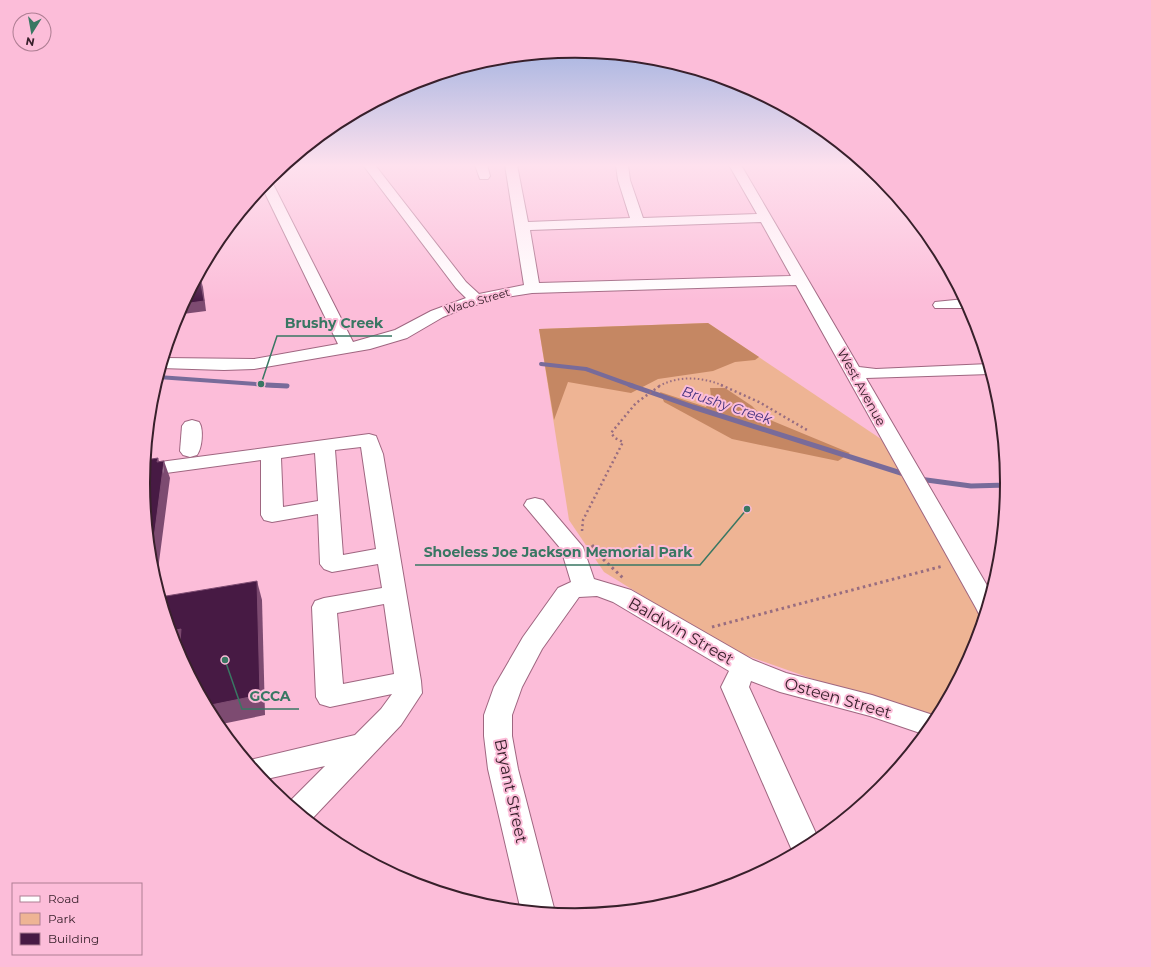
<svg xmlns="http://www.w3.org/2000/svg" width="1151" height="967" font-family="Montserrat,sans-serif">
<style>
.green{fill:#eeb494}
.forest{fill:#c58763}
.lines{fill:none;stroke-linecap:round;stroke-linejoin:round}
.stream-far1{stroke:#786b9a;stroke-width:4}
.stream{stroke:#786b9a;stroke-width:5}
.minor-casing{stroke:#9f6680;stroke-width:2}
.path-far2{stroke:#986d80;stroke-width:2;stroke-dasharray:1.5 2.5;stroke-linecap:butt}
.path-far1{stroke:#986d80;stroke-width:2.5;stroke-dasharray:2 3;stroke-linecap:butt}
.path{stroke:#986d80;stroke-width:3;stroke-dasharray:2.5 3.5;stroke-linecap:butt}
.minor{fill:#fff;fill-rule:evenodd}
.shaded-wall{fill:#7d4b71}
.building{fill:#471a44;stroke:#7d4b71}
.labels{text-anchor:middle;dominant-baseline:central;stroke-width:4;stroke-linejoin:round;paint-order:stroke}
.far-street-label{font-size:11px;fill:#38202b;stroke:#fcbdd9}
.street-label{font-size:13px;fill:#38202b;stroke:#fcbdd9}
.water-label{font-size:14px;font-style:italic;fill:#473580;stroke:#fcbdd9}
.near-street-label{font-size:16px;fill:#38202b;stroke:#fcbdd9}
.rim{fill:none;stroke:#38202b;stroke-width:2}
.leader{fill:none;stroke:#397763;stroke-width:1.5}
.callout-dot{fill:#397763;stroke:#fcbdd9;stroke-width:1.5}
.callout-label{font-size:14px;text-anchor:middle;font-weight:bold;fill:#397763;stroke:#fcbdd9;stroke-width:4;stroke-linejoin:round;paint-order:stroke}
</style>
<rect width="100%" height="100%" fill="#fcbdd9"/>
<path class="green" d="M 708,323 L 884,441 L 985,617 L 975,649 L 939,716 L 844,690 L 742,654 L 680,619 L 604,572 L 569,520 L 539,329 Z"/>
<g class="forest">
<path d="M 708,323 L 759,357 L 755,360 L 735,362 L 713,371 L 658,379 L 631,393 L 568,382 L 554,420 L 539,329 Z"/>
<path d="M 710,388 L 725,388 L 752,406 L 763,417 L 850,453 L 838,461 L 732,439 L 664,402 L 660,392 L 706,407 L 711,397 Z"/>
</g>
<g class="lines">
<g class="stream-far1">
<path d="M 541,364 L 586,369 L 633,386"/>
<path d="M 158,377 L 282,386"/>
</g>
<g class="stream">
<path d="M 267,385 L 287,386"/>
<path d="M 630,385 L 693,407 L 904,474"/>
<path d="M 919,479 L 971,486 L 1008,485"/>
</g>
<defs>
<g id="minor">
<path d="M 363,165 L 375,165 L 466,282 L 479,294 L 524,285 L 505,165 L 517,165 L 528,222 L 630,218 L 618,180 L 616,165 L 628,165 L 630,180 L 643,218 L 757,214 L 729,165 L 741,165 L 859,367 L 876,369 L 989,364 L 992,374 L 990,374 L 866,378 L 992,594 L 985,616 L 979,614 L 976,608 L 796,285 L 532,293 L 499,298 L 462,309 L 443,317 L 407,338 L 370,349 L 254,369 L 224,370 L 161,368 L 164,358 L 254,359 L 338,344 L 262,187 L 269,179 L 272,182 L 353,342 L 395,330 L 431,311 L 466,298 L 456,288 ZM 761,222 L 791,276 L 539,283 L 530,230 Z"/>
<path d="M 475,165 L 487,165 L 490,176 L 488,179 L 480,179 Z"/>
<path d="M 965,299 L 970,308 L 935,308 L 933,305 L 935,302 Z"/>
<path d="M 192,420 L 199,422 C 204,429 202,448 197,455 L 190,457 L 183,455 L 180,451 L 182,426 L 185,422 Z"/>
<path d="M 369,434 L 376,436 L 383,454 L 421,681 L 422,693 L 401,725 L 309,822 L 287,804 L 325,766 L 262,780 L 246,761 L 355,735 L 381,709 L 392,694 L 330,707 L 320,704 L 316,697 L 312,607 L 315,601 L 324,598 L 382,588 L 378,564 L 332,572 L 324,569 L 320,564 L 318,514 L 272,522 L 264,520 L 261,515 L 261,460 L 144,476 L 145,464 ZM 361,447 L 376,549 L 343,555 L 335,450 ZM 315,453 L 318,501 L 283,507 L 281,458 ZM 384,604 L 394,674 L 343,684 L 337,613 Z"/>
<path d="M 535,498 L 543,500 L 583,547 L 594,579 L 631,590 L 753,660 L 786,673 L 872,695 L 939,717 L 926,735 L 870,716 L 780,692 L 751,681 L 749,687 L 819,840 L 794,855 L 721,687 L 729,671 L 613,602 L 597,596 L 579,597 L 542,649 L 522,687 L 512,715 L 512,736 L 518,769 L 555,912 L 554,914 L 521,911 L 488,769 L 484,736 L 484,715 L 494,687 L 523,637 L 558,588 L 571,582 L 561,549 L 524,505 L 527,500 Z"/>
</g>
</defs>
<use href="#minor" class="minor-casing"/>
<path class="path-far2" d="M 659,386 C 680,375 703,377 724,386"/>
<g class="path-far1">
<path d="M 721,385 L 759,402 L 807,430"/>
<path d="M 582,531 L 583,520 L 623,442 L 615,438 L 611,433 L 636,403 L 661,385"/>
</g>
<g class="path">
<path d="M 592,545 L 601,557 L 624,579"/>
<path d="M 712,627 L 943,566"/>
</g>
<use href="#minor" class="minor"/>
</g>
<g class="shaded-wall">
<path d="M 200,277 L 203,287 L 206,311 L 183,314 L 181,308 Z"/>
<path d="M 158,458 L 163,474 L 164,461 L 170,478 L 156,585 L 151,568 L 151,561 L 157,462 Z"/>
<path d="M 257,581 L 262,600 L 265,715 L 217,725 L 206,706 Z"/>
<path d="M 181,629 L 188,649 L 177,651 L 171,631 Z"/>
</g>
<g class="building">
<path d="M 200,277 L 204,301 L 183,304 L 197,278 Z"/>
<path d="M 158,458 L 157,462 L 164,461 L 151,561 L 143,483 L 145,460 Z"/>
<path d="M 257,581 L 260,695 L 206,706 L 179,655 L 181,629 L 171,631 L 160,597 Z"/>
</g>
<linearGradient id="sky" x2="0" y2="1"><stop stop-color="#86a4dc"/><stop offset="0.55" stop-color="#fee1ee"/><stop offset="1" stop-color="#fee1ee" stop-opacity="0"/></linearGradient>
<rect width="1151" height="301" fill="url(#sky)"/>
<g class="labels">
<g class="far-street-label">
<text transform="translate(477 301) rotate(-16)">Waco Street</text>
</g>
<g class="street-label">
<text transform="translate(862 387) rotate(61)">West Avenue</text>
</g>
<g class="water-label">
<text transform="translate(727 405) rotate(18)">Brushy Creek</text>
</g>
<g class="near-street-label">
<text transform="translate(681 631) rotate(30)">Baldwin Street</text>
<text transform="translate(838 698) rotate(16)">Osteen Street</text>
<text transform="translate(511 791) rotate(78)">Bryant Street</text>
</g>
</g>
<path d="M0 0H1151V967H0ZM150 483a425 425 0 1 1 850 0a425 425 0 1 1-850 0Z" fill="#fcbdd9" fill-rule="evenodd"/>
<path class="rim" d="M150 483a425 425 0 1 1 850 0a425 425 0 1 1-850 0Z"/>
<path class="leader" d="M261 384L277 336H392M747 509L700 565H415M225 660L242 709H299"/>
<g class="callout-dot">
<circle cx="261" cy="384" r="4"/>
<circle cx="747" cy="509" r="4"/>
<circle cx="225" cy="660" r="4"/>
</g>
<g class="callout-label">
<text x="334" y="328">Brushy Creek</text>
<text x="558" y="557">Shoeless Joe Jackson Memorial Park</text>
<text x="270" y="701">GCCA</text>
</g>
<rect x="12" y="883" width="130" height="72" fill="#fcbdd9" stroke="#ae7e93"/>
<rect x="20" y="896" width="20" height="6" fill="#ffffff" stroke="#ae7e93"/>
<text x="48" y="903" font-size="12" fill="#38202b">Road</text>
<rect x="20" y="913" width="20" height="12" fill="#eeb494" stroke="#ae7e93"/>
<text x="48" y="923" font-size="12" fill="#38202b">Park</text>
<rect x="20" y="933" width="20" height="12" fill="#471a44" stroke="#ae7e93"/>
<text x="48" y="943" font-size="12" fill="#38202b">Building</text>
<g transform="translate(32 32) rotate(191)"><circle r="19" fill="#fcbdd9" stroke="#ae7e93"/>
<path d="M0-3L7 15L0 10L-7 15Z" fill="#397763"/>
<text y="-6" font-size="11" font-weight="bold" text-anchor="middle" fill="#38202b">N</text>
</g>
</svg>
